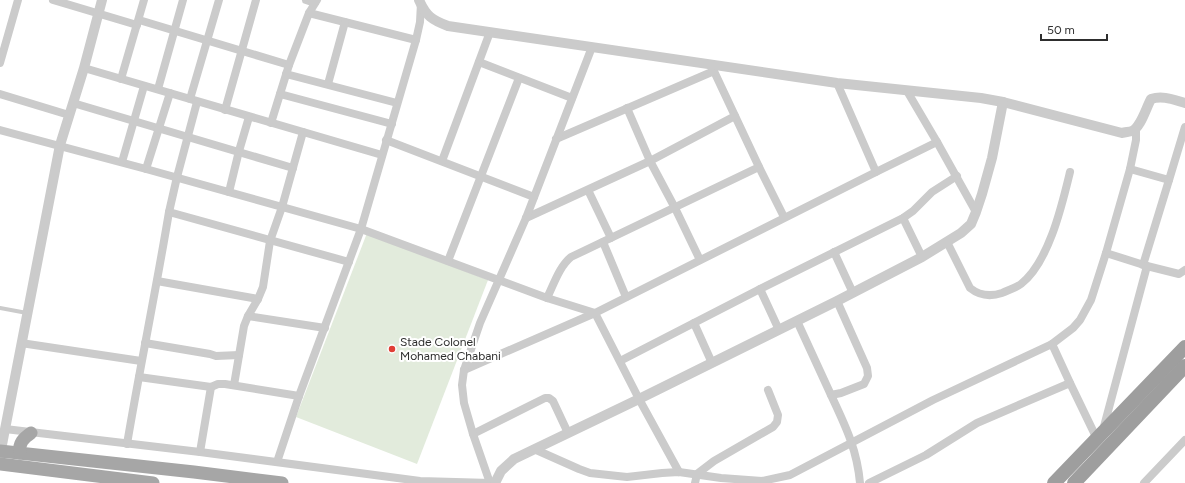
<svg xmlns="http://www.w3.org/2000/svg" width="1185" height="483" font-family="Figtree,sans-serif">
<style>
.pitch{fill:#e2ebdc}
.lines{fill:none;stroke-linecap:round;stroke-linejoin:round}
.service{stroke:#cbcbcb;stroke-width:4}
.minor{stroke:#cbcbcb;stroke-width:8}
.tertiary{stroke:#cbcbcb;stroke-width:10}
.primary{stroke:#a6a6a6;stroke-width:13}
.trunk{stroke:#9e9e9e;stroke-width:14}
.poi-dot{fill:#e03e35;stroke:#fff;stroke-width:1.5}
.labels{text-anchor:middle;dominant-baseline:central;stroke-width:4;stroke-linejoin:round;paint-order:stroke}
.poi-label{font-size:12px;fill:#2e2e2e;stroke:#fff;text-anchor:start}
</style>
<rect width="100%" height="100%" fill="#fff"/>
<path class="pitch" d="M 367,233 L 488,280 L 417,464 L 296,417 Z"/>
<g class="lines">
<path class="service" d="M 0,308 L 27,313"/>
<g class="minor">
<path d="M 53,0 L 137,25"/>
<path d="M 306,0 L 315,3"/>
<path d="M 309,13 L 416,40"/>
<path d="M 139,20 L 289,65"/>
<path d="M 479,62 L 572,98"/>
<path d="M 0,63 L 18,0"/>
<path d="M 712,67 L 759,167 L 784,217"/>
<path d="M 84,68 L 382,155"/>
<path d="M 286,74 L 397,103"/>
<path d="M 121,79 L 144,0"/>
<path d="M 328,84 L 345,22"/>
<path d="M 158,89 L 183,0"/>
<path d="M 907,91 L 937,142"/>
<path d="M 0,94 L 69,115"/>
<path d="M 280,94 L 392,124"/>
<path d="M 190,99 L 219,0"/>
<path d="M 73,103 L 293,168"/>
<path d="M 627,108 L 650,161 L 675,208 L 700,260"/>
<path d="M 225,110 L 256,0"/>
<path d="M 271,123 L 289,65 L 309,13 L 317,0"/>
<path d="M 0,130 L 146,169 L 361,229 L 547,298 L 595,313 L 639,399 L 679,472"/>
<path d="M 303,132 L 282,207 L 270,241 L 263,287 L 258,299 L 248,316 L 325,328"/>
<path d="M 556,139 L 714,71"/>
<path d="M 386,140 L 534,197"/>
<path d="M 442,161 L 490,32"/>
<path d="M 122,162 L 144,86"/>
<path d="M 146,169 L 170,93"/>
<path d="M 1130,169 L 1169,180 L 1185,127"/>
<path d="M 876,172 L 937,142 L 976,212"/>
<path d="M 588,190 L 611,238"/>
<path d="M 229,192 L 239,151 L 249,117"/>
<path d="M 169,212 L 177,177 L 197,102"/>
<path d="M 526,218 L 650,161 L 735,116"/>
<path d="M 903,218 L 922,257"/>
<path d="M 603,242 L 626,297"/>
<path d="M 947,242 L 970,288 C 980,296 990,297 1002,293 C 1008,290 1016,288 1021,284 C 1049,262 1062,205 1070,172"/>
<path d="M 834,252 L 853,293"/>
<path d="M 1106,253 L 1147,266 L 1179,274 L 1185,270"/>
<path d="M 448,261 L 519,78"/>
<path d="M 1143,265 L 1169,180"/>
<path d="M 157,281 L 258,299"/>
<path d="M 760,289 L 779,330"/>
<path d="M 547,298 C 554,284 559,267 571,257 L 759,167"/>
<path d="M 797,321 L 831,395 L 841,393 L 864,384 L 868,376 L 867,368 L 837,301"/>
<path d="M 694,323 L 712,363"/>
<path d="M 21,343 L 141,361"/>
<path d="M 145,343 L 210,354 L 216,356 L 239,355"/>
<path d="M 1052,344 L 1070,383 L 1097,439"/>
<path d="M 620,361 L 760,289 L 903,218 L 913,211 L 932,192 L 957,176"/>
<path d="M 464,370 L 595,313 L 876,172 L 837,83"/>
<path d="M 139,377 L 211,387 L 218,384 L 225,384 L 299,396"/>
<path d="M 234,385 L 244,326 L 248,316"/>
<path d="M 831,395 C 845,425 857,449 860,483"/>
<path d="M 5,429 L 200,452 L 420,481 L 491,483"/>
<path d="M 1103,430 L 1147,266"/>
<path d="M 473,434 L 545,398 L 549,398 L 553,401 L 568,433"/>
<path d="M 127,444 C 140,367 156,290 169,212 L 349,262"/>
<path d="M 534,449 L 579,469 L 590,473 L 627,477 L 662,473 L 679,472 L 721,478 L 762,481 L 790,475 L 933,400 L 1052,344 L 1073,328 L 1080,320 L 1091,300 L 1106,253 L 1130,169 L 1136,140 L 1136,128"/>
<path d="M 200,452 L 211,387"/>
<path d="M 277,462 L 299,396 L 361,229 L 416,40 L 420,22 L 421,3"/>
<path d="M 490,483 L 473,434 L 464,403 L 462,385 L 464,370 L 480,323 L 526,218 L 592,47"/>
<path d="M 695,483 L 697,474 L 714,461 L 773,427 L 777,422 L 778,415 L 768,390"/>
<path d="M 869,483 L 926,455 L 977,423 L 1070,383"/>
<path d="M 1144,483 L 1185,440"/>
</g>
<g class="tertiary">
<path d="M 419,0 C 426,16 432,20 448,26 L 837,83 L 981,98 L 1003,102 L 1122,133 C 1125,132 1129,132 1132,131 C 1141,127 1146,108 1151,99 C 1163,95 1174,100 1185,103"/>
<path d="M 0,455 L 60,145 L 84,68 L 102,0"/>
<path d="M 495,483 L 501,471 L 514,459 L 639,399 L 837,301 L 922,257 L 961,233 L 971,224 L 976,212 L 982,194 L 992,158 L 1003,102"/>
</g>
<g class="primary">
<path d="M 0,451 L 194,472 L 282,483"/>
<path d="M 20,453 C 18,443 24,438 31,433"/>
<path d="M 0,464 L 153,483"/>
</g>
<g class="trunk">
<path d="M 1054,483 L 1185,347"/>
<path d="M 1074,483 L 1185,366"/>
</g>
</g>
<circle class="poi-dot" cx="392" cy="349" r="4"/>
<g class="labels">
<g class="poi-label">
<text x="400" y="342">Stade Colonel<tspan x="400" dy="14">Mohamed Chabani</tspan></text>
</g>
</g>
<path d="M1041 34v6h66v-6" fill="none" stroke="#2e2e2e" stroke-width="2"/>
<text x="1047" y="34" font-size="12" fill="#2e2e2e" stroke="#ffffff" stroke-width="3" paint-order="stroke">50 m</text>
</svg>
